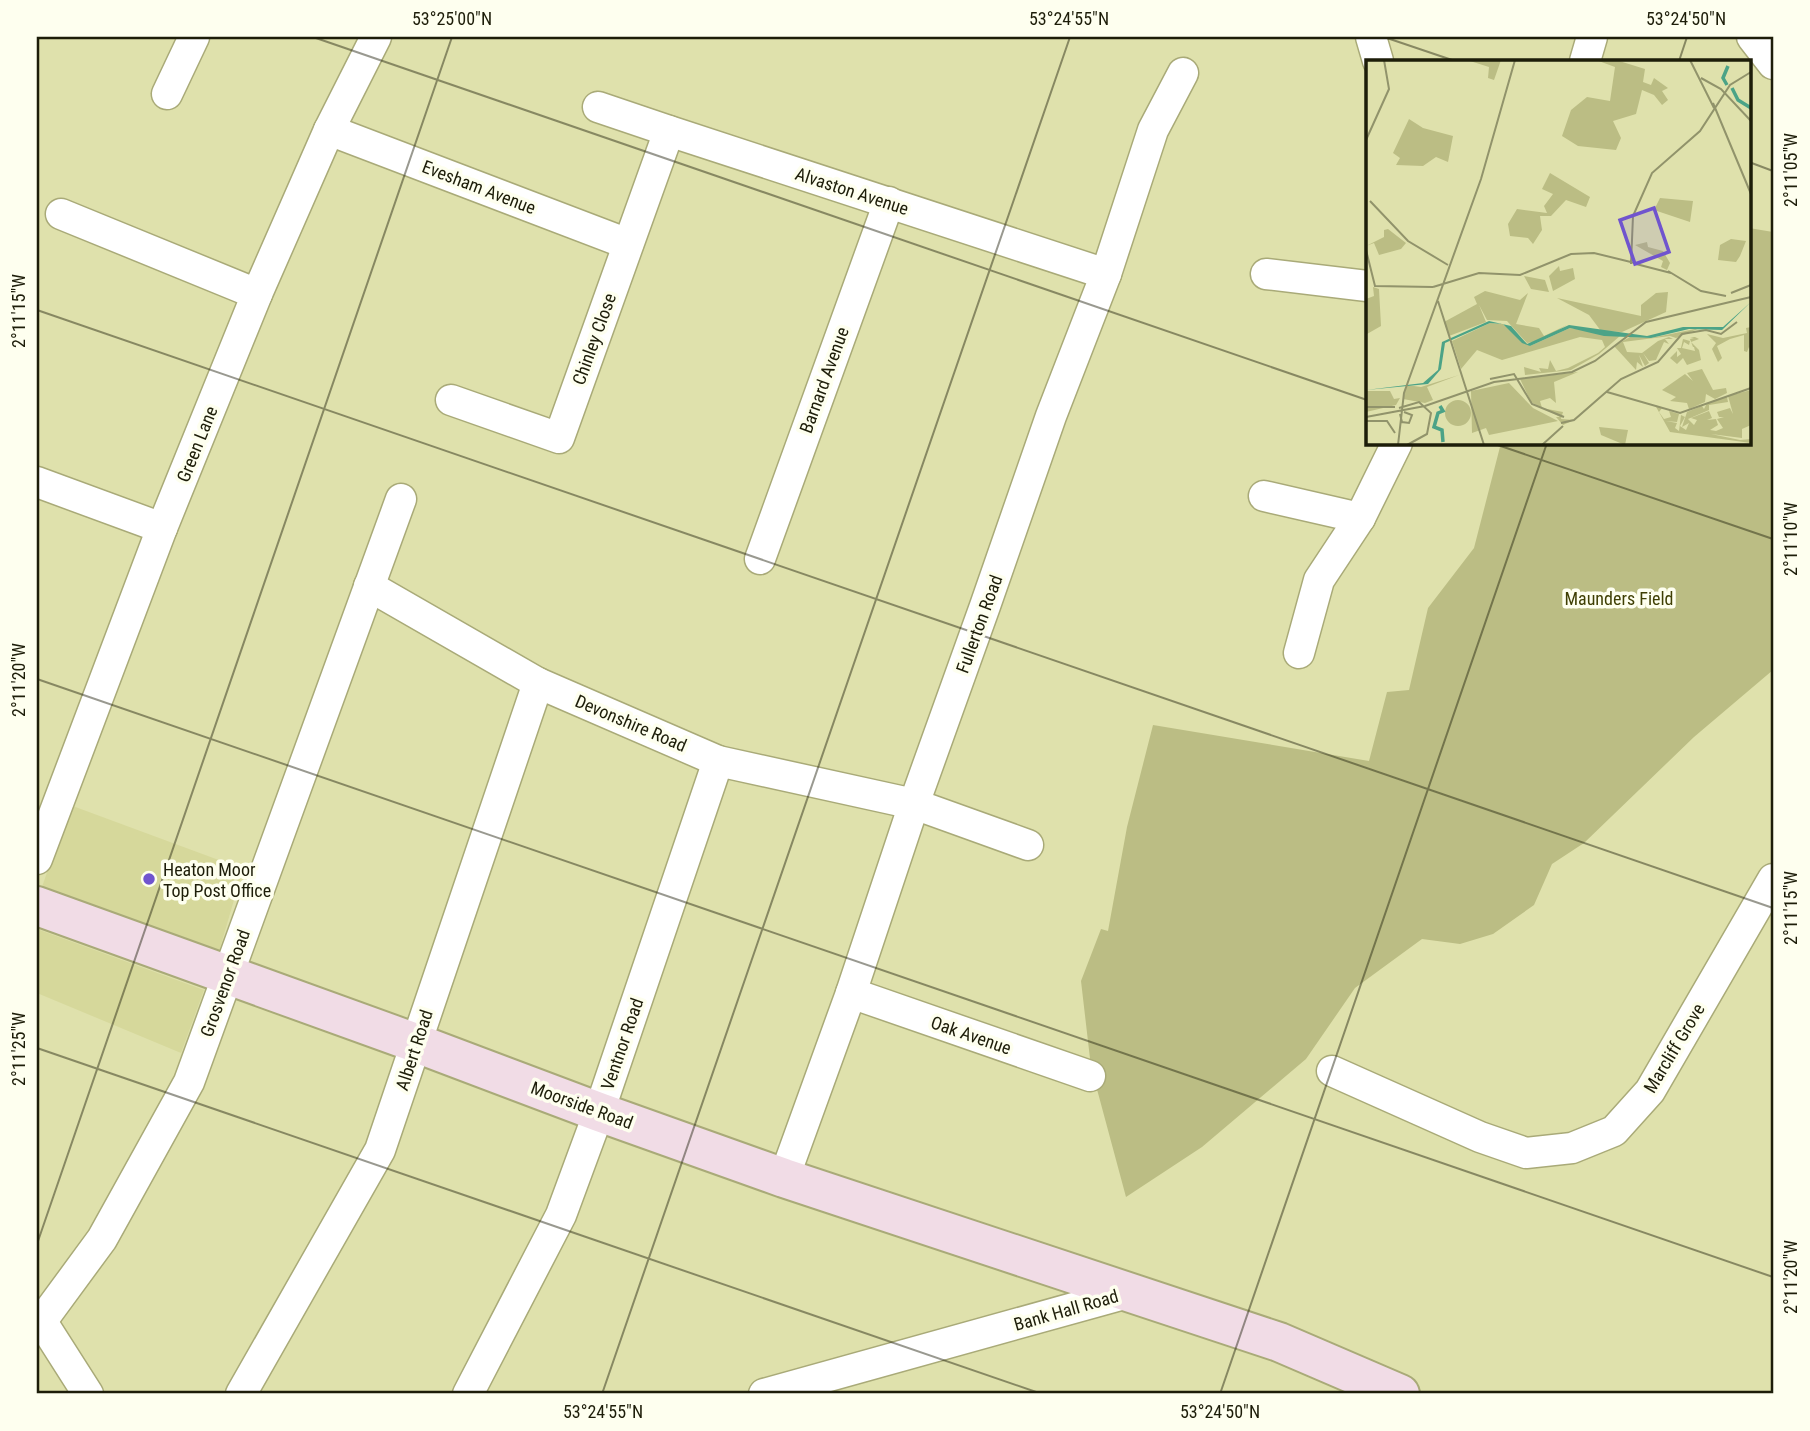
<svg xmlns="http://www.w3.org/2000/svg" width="1810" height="1431" font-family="'Roboto Condensed',sans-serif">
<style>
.built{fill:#d6d89b}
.green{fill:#bbbd84}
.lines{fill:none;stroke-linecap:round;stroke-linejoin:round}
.street-casing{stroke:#a9aa78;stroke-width:33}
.secondary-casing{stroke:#a9aa78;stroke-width:42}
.street{stroke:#fff;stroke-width:30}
.secondary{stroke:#f1dce6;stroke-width:38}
.ticks{fill:none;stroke:#1d1d09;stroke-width:2;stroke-opacity:0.45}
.poi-dot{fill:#7054ce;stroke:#feffef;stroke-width:2.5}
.labels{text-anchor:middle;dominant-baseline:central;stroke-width:7;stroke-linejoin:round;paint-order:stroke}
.street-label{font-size:18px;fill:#1d1d09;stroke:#feffef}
.park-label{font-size:18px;fill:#3f3f04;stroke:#feffef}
.poi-label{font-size:18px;fill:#1d1d09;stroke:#feffef;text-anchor:start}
.inset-river{fill:none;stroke:#4ca387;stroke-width:3.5}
.inset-road{fill:none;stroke:#91936b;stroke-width:2}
.view{fill:#7054ce;fill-opacity:0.15;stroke:#7054ce;stroke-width:3.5}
.inset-edge{fill:none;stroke:#1d1d09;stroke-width:3.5}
.neatline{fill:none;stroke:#1d1d09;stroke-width:2.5}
.ticks-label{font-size:18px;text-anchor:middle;fill:#1d1d09}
</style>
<rect width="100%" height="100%" fill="#dfe1ac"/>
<g class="built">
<path d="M 70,805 L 243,869 L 218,955 L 42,887 Z"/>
<path d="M 37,929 L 204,990 L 181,1053 L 37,993 Z"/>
</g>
<path class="green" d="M 1749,228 L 1773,232 L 1773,670 L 1694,737 L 1584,843 L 1552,864 L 1534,905 L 1493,934 L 1460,944 L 1422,939 L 1355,988 L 1306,1059 L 1202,1147 L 1126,1197 L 1091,1067 L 1081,981 L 1101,929 L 1108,931 L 1127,827 L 1153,725 L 1369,761 L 1387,692 L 1409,690 L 1428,608 L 1474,548 L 1501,443 L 1749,443 Z"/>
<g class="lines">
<defs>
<g id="street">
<path d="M 1371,37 L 1378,61"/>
<path d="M 1752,37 L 1773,64"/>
<path d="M 1585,61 L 1592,37"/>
<path d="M 167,94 L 194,37"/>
<path d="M 598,107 L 669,131 L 1106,274"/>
<path d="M 329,130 L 628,244"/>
<path d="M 61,214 L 257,294"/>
<path d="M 1266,274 L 1367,286"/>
<path d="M 451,400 L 559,438 L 669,131"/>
<path d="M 37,482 L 162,528"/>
<path d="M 1264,496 L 1360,518"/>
<path d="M 760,559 L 889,202"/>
<path d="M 369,586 L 538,683 L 718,761 L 914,804 L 1028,845"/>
<path d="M 1299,653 L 1319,580 L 1360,518 L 1397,443"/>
<path d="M 37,859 L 162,528 L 257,294 L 329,130 L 376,37"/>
<path d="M 851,993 L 1090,1076"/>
<path d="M 1332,1071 L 1480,1137 L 1526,1153 L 1572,1148 L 1614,1131 L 1650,1091 L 1773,879"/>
<path d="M 784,1178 L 851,993 L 914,804 L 985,606 L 1051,416 L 1106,274 L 1153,130 L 1183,73"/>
<path d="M 37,1314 L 88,1394"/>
<path d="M 41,1322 L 102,1239 L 189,1082 L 401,499"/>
<path d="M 241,1394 L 380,1150 L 538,683"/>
<path d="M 468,1394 L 561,1215 L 599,1112 L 718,761"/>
<path d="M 764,1394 L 1131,1292"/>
</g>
<path id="secondary" d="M 37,906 L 416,1043 L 599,1112 L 784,1178 L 1279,1342 L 1400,1394"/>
</defs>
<use href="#street" class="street-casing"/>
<use href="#secondary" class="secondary-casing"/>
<use href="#street" class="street"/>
<use href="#secondary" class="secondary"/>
</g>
<path class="ticks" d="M 313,37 L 1367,400M 1384,37 L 1455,61M 1679,61 L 1687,37M 1749,162 L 1773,171M 37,310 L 1773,908M 1492,443 L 1773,539M 37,679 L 1773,1277M 37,1048 L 1042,1394M 37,1244 L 452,37M 602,1394 L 1070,37M 1220,1394 L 1547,443"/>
<circle class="poi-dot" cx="149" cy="879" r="7"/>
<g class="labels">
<g class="street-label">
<text transform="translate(479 187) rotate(21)">Evesham Avenue</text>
<text transform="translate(852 191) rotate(18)">Alvaston Avenue</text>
<text transform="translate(594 339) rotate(-70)">Chinley Close</text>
<text transform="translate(824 380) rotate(-70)">Barnard Avenue</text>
<text transform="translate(197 444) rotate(-68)">Green Lane</text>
<text transform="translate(979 624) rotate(-70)">Fullerton Road</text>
<text transform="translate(631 723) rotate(23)">Devonshire Road</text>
<text transform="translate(225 983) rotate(-70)">Grosvenor Road</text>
<text transform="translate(971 1035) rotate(19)">Oak Avenue</text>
<text transform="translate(622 1044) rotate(-71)">Ventnor Road</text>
<text transform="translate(1674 1048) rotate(-59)">Marcliff Grove</text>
<text transform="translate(414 1050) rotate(-72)">Albert Road</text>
<text transform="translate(582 1105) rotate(20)">Moorside Road</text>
<text transform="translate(1066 1310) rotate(-16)">Bank Hall Road</text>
</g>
<g class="park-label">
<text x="1619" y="598">Maunders Field</text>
</g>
<g class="poi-label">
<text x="163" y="869">Heaton Moor<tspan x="163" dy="21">Top Post Office</tspan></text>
</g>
</g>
<g transform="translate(1366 60)">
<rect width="385" height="385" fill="#dfe1ac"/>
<path d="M 135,0 L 128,20 L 122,18 L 123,7 L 104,1 ZM 230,0 L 250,0 L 279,9 L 277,22 L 285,25 L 288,18 L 302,28 L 296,31 L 302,40 L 296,45 L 288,35 L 276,30 L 270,54 L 247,61 L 255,78 L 250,90 L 212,86 L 196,76 L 205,50 L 221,37 L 244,41 L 249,7 ZM 43,59 L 57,68 L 87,76 L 82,102 L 70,97 L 57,106 L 30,105 L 34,98 L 27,93 ZM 184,113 L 224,137 L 220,147 L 200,140 L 185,156 L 174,156 L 176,170 L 167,184 L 162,178 L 144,176 L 142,164 L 151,149 L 181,153 L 178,146 L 187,134 L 176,129 ZM 294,138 L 327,141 L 324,162 L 288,150 ZM 22,169 L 40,183 L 35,189 L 13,195 L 8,183 L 0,186 L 18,177 L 18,170 ZM 365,179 L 380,181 L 374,196 L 370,202 L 352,200 L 354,185 ZM 281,182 L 282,187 L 297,191 L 304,203 L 301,210 L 295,207 L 297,201 L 269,185 ZM 193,206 L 194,211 L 207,208 L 209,219 L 187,231 L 183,216 ZM 158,216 L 179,220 L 183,232 L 165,229 ZM 7,227 L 13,229 L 15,266 L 1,274 L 0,239 L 8,236 ZM 119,231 L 154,240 L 162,233 L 150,264 L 173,268 L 178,276 L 201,265 L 174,281 L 161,283 L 141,261 L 121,260 L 113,245 L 120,262 L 83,276 L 78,262 L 111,244 L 108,237 ZM 302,232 L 300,252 L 256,272 L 235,271 L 223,255 L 191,238 L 275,256 L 275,245 L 290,233 ZM 124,263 L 137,264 L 164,286 L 204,268 L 254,276 L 233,294 L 205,310 L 159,315 L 158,307 L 175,312 L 173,308 L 182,309 L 184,300 L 190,311 L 202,308 L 232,293 L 239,287 L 236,280 L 214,277 L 136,300 L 111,290 L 95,309 L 86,281 ZM 385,267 L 385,290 L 383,287 L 381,292 L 378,291 L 378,275 L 364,279 L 351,286 L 356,298 L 352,302 L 346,289 L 350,283 L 341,274 L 357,278 L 381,273 L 380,268 ZM 334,268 L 310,278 L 304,276 L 257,282 L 261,292 L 276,293 L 292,281 L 303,277 L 307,279 L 299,279 L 303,284 L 298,282 L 290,300 L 283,301 L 277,293 L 283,303 L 279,306 L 273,295 L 277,307 L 271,302 L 270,310 L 248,286 L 264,277 L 285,278 ZM 324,277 L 329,277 L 333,279 L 325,282 L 333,290 L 335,300 L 321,305 L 317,298 L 311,304 L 304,298 L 311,291 L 311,297 L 315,294 L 311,288 L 315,288 L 317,279 L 324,281 L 323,285 L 318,282 L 316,288 L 329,291 L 328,287 L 327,287 L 324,279 L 328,278 ZM 336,309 L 347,330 L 360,328 L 361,333 L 349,339 L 340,334 L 339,342 L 323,349 L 321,343 L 304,341 L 310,337 L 296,330 L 319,314 L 327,321 L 321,313 ZM 212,312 L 188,322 L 190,343 L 184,338 L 174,341 L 176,348 L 197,352 L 195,359 L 208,360 L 197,365 L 190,357 L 194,357 L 165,342 L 154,319 ZM 93,315 L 61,327 L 67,340 L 59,343 L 37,339 L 41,325 L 55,327 ZM 143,323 L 167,348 L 192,361 L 123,375 L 120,368 L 106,373 L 105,331 ZM 385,330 L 385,365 L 376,369 L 376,378 L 345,374 L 374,380 L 385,379 L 385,383 L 304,372 L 289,345 L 296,348 L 293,352 L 298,359 L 305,357 L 303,351 L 313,354 L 311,362 L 300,361 L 311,363 L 309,368 L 313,371 L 315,355 L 319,357 L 314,366 L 320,370 L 323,363 L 316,367 L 321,352 L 336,346 L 338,349 L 341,343 L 361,337 L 362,342 L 343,345 L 343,350 L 322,359 L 328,365 L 331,360 L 325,358 L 343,351 L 346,358 L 341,360 L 350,359 L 352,365 L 344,370 L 350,371 L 357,368 L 351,359 L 358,357 L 353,357 L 351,352 L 364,348 L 367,354 L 362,336 ZM 0,331 L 24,331 L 28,339 L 34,338 L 30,345 L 0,352 ZM79 353a13 13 0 1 1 26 0a13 13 0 1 1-26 0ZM 233,367 L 262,370 L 259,385 L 235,375 Z" fill="#bbbd84"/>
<path d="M 385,242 L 356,270 L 323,269 L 285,278 L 238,276 L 204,268 L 164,286 L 156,283 L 137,264 L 124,263 L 79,283 L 75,309 L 62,324 L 0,330 L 57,323 L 72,310 L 76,282 L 123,261 L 145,266 L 161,284 L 203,265 L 281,276 L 317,267 L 357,267 Z" fill="#4ca387"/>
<path class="inset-river" d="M 361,25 L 357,18 L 362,6M 366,28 L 372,40 L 385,48M 74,346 L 77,351 L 72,353 L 68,367 L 76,370 L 77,382"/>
<path class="inset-road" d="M 324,0 L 348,48M 335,18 L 355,29 L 385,61M 347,43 L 385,134M 0,80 L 23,29 L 18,0M 4,141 L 42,181 L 82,205M 0,190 L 9,226 L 67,227M 265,204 L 267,156 L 286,113 L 334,71 L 364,25 L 385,12M 270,204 L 305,213M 302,211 L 335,231 L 360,236M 67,227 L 113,213 L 154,215 L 205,194 L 228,193 L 273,204M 365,233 L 385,225M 72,241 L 118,385M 124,319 L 148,314 L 166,344 L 198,357M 241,332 L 314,353 L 385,328M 0,347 L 29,347M 33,348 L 53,342 L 65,353 L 61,374 L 41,385M 34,354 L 36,362 L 43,363 L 46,355 L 38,352M 0,357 L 59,346 L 128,322 L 206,312 L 229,301 L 280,262 L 385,237M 0,361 L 21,361 L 29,373M 195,363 L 208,360 L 255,319 L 292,302 L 316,274 L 340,270 L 355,274 L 371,262M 32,385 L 38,333 L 115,119 L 149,0M 176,385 L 197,366"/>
<path class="view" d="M 288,148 L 303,192 L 269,204 L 254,160 Z"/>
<rect width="385" height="385" class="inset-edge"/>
</g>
<rect width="1810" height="1431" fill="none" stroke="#feffef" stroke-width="77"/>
<rect x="38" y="38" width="1734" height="1354" class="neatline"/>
<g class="ticks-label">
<text x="452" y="25">53°25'00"N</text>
<text x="1069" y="25">53°24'55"N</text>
<text x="1686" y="25">53°24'50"N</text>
<text transform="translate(1791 170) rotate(-90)" y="6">2°11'05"W</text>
<text transform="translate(19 311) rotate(-90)" y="6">2°11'15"W</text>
<text transform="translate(1791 539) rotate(-90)" y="6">2°11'10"W</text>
<text transform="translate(19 680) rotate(-90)" y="6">2°11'20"W</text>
<text transform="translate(1791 908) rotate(-90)" y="6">2°11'15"W</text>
<text transform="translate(19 1049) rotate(-90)" y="6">2°11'25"W</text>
<text transform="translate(1791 1277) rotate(-90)" y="6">2°11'20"W</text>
<text x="603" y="1418">53°24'55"N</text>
<text x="1220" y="1418">53°24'50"N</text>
</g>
</svg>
